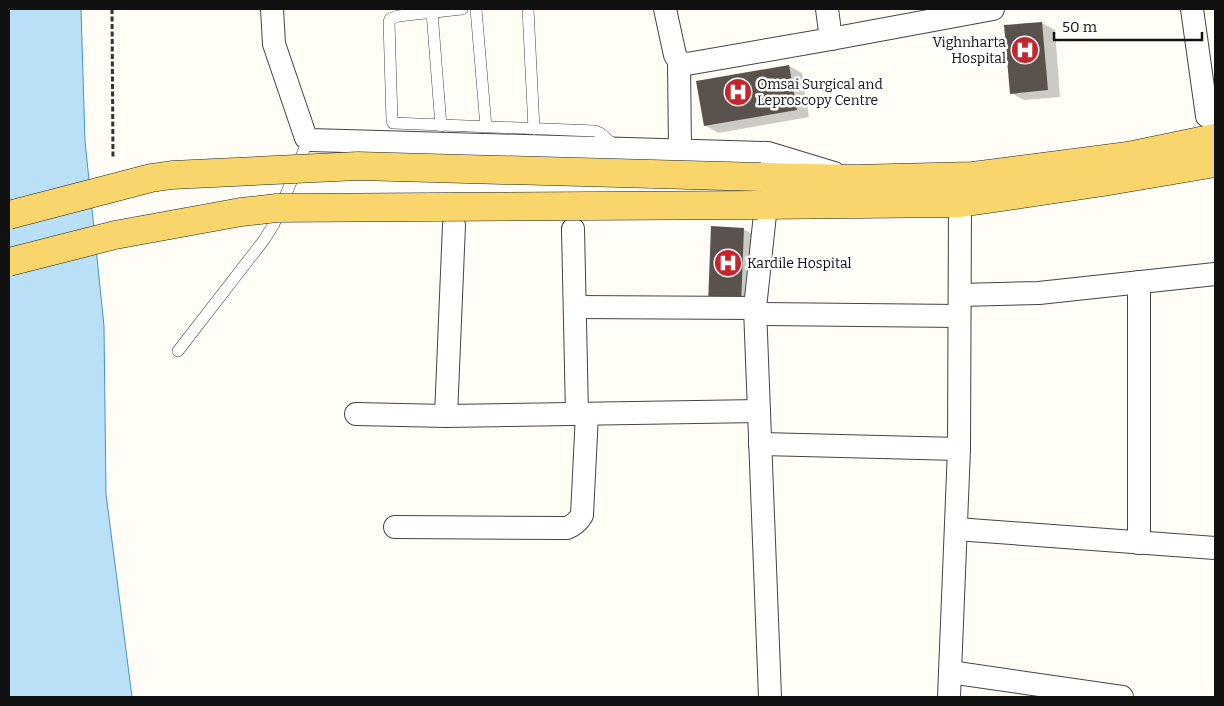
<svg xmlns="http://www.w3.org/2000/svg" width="1224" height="706" font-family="Bitter,serif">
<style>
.water{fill:#b9e0f7;stroke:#3f96cf}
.shadow{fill:#0003}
.building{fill:#5a524d}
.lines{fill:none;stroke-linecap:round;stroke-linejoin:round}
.service-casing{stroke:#444;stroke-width:12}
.minor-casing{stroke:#444;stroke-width:24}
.primary-casing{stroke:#222;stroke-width:29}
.path{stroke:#333;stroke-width:3;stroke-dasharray:5 2.5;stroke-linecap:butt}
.service{stroke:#fff;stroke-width:11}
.minor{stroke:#fff;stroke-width:22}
.primary{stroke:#f9d66b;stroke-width:28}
.primary-bridge-casing{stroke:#222;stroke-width:29;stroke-linecap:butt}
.primary-bridge{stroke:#f9d66b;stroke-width:28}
.labels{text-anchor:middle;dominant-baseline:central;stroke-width:5;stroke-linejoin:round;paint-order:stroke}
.poi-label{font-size:14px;fill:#111;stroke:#fff;text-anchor:start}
</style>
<rect width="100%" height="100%" fill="#fffdf5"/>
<path class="water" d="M 9,9 L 81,9 L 85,141 L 104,326 L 106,494 L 132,697 L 9,697 Z"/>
<g class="shadow">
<path d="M 1042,23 L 1055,30 L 1060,97 L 1024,100 L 1011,93 Z"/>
<path d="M 789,66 L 802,73 L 809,117 L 718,133 L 705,125 Z"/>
<path d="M 743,229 L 756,236 L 754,312 L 722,311 Z"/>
</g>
<g class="building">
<path d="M 1042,22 L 1048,90 L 1010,94 L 1004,25 Z"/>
<path d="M 789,65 L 797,110 L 704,126 L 696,81 Z"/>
<path d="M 711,226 L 744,228 L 741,306 L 708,304 Z"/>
</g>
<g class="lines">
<defs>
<g id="service">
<path d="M 462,9 L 398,16 L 390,19 L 389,22 L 392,121 L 393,123 L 595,131 L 600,133 L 615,146"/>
<path d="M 476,9 L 486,127"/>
<path d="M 528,9 L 534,129"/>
<path d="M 432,12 L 441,126"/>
<path d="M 178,351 L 264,240 L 274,224 L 308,140"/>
</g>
<g id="minor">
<path d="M 272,9 L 274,44 L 306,138 L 310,140 L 768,153 L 834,173"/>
<path d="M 665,9 L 675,55 C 678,61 681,63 687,64 L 831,39"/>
<path d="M 827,9 L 831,39 L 993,9"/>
<path d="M 1192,9 L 1207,116"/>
<path d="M 679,62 L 680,150"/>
<path d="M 766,205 L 755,308 L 770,697"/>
<path d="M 454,225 L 446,416 L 759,411"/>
<path d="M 573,229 L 577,414"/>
<path d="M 960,295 L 1039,293 L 1215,274"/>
<path d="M 575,307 L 755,308"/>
<path d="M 755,314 L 959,316"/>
<path d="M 356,414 L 446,416"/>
<path d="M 760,444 L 959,449"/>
<path d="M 395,527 L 567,528 C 574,525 578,522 582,515 L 587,414"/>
<path d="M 956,529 L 1215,548"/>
<path d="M 1139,543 L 1139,282"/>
<path d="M 950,672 L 1122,697"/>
<path d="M 949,697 L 959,449 L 960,203"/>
</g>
<g id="primary">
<path d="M 761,177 L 854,179 L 973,176 L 1128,156 L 1215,138"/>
<path d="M 758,205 L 960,203 L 1103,182 L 1215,163"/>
</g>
</defs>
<use href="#service" class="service-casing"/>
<use href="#minor" class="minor-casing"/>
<use href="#primary" class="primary-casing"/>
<path class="path" d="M 112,9 L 113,159"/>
<use href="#service" class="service"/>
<use href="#minor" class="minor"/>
<use href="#primary" class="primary"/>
<defs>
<g id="primary-bridge">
<path d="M 9,215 L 151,178 L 172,175 L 358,166 L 761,177"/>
<path d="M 9,262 L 115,235 L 241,212 L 277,208 L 758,205"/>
</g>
</defs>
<use href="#primary-bridge" class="primary-bridge-casing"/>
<use href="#primary-bridge" class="primary-bridge"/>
</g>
<defs>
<symbol id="hospital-disc" viewBox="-11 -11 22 22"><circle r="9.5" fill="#c4262e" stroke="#fff"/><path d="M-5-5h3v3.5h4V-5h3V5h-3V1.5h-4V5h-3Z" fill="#fff"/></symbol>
</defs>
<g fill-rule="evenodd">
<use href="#hospital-disc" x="1009" y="34" width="32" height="32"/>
<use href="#hospital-disc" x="722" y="76" width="32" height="32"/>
<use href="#hospital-disc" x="712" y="247" width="32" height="32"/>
</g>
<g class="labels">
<g class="poi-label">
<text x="1006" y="42" text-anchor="end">Vighnharta<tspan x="1006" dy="16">Hospital</tspan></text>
<text x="757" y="84">Omsai Surgical and<tspan x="757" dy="16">Leproscopy Centre</tspan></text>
<text x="747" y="263">Kardile Hospital</text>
</g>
</g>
<rect width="1224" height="706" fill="none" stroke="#111111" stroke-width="20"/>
<path d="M1054 32v8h148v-8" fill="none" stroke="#111111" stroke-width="2.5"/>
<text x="1062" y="32" font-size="15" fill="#111111" stroke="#ffffff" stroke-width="4" paint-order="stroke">50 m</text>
</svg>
